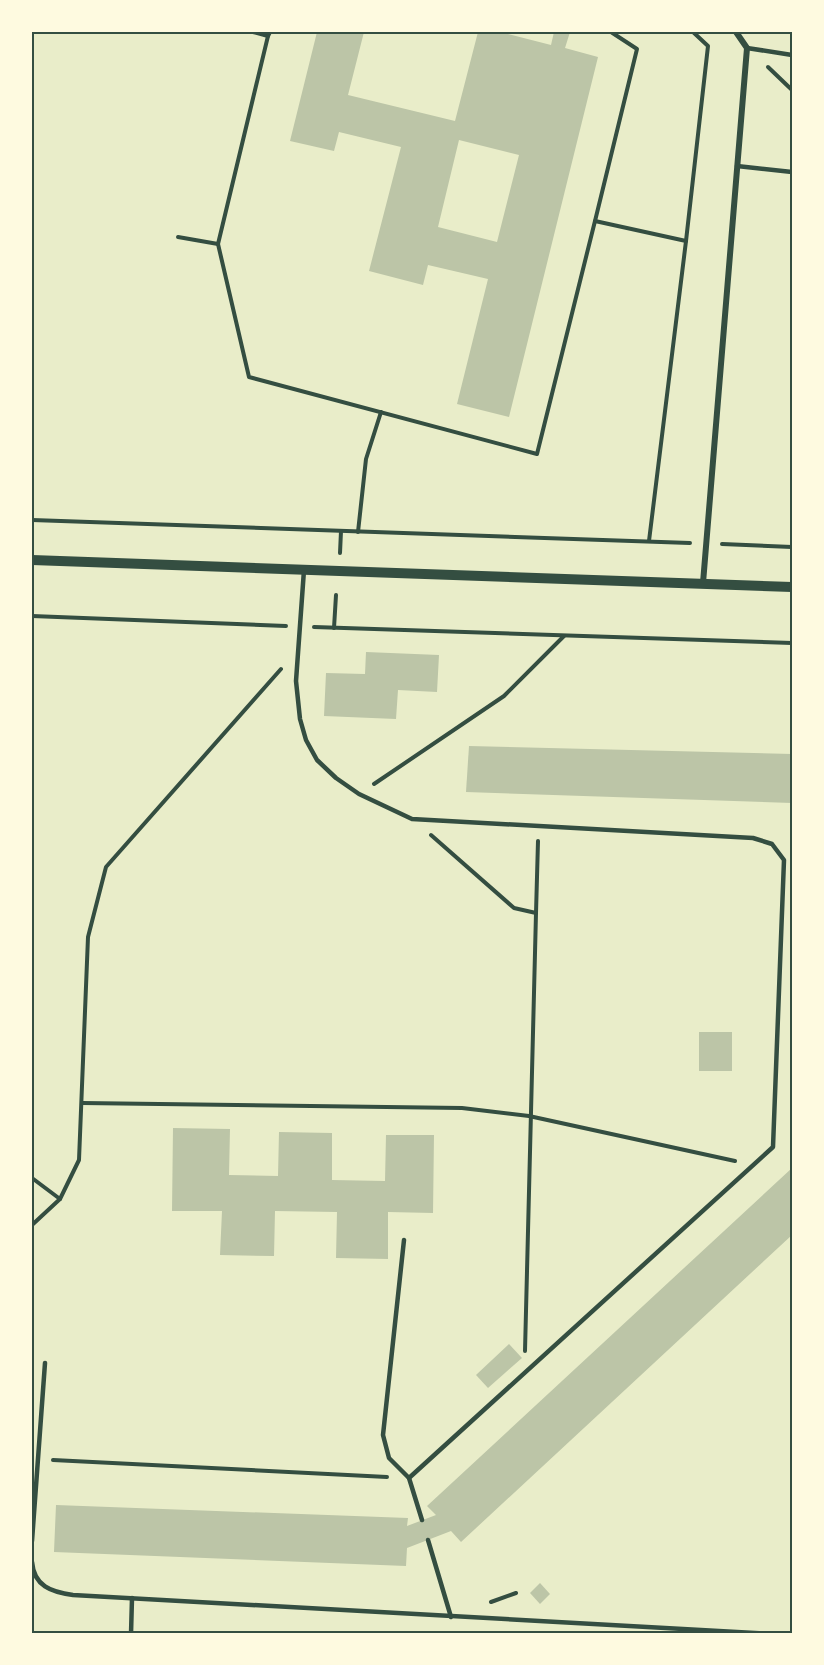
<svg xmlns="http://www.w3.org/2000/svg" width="824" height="1665" font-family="'PT Sans Narrow',sans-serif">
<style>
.building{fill:#bcc5a7;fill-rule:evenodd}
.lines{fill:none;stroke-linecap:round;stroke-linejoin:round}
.path{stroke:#344e41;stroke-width:4}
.service{stroke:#344e41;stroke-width:4.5}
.minor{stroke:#344e41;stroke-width:6}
.tertiary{stroke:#344e41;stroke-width:10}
.neatline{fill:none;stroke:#344e41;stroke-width:2}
</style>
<rect width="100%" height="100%" fill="#e9edc9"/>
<g class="building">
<path d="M 317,32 L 364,32 L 348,95 L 455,121 L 478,32 L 500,32 L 551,45 L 554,32 L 570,32 L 565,48 L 598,57 L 509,417 L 457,404 L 488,279 L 428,265 L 423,285 L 369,271 L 401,147 L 339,132 L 334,151 L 290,141 ZM 459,140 L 519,155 L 497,242 L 438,227 Z"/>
<path d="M 366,652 L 439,655 L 437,692 L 398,690 L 396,719 L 324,716 L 326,673 L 365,674 Z"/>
<path d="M 469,746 L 792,754 L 792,803 L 466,792 Z"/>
<rect x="699" y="1032" width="33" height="39"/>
<path d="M 173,1128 L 230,1129 L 229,1175 L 278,1176 L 279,1132 L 332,1133 L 332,1180 L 385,1181 L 386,1135 L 434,1135 L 433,1213 L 388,1212 L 388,1259 L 336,1258 L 337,1212 L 275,1211 L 274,1256 L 220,1255 L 222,1211 L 172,1211 Z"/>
<path d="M 792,1168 L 792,1235 L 461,1542 L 451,1531 L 407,1548 L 406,1566 L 54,1552 L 56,1505 L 408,1518 L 407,1526 L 436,1515 L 427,1506 Z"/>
<path d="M 509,1344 L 522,1358 L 488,1388 L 476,1375 Z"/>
<path d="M 540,1583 L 550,1594 L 540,1604 L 530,1593 Z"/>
</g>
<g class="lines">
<g class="path">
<path d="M 253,32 L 268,36"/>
<path d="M 270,32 L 268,36 L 218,244 L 249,377 L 537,454 L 595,221 L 686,241 L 649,541"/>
<path d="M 768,67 L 792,90"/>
<path d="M 595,221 L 637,49 L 611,32"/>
<path d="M 178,237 L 218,244"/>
<path d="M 686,241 L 708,46 L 693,32"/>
<path d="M 32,520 L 690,543"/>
<path d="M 358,532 L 366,459 L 381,412"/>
<path d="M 722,544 L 792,547"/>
<path d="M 340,553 L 341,531"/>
<path d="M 32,616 L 286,626"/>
<path d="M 314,627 L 792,643"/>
<path d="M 334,628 L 336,595"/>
<path d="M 374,784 L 504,696 L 564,636"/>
<path d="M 431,835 L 514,908 L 536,913 L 525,1351"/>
<path d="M 536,913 L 538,841"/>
<path d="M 82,1103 L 462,1108 L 529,1116 L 735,1161"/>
<path d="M 32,1178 L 60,1199 L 79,1160 L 88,937 L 106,867 L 281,669"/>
<path d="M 32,1225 L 60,1199"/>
<path d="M 53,1460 L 387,1477"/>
<path d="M 491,1602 L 516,1593"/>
</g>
<g class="service">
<path d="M 747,48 L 792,55"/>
<path d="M 737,166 L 792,172"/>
<path d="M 304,570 L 296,681 L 300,719 L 306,740 L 317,760 L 336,778 L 359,794 L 412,819 L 753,838 L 772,844 L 784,860 L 773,1147 L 409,1478 L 422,1520"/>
<path d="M 404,1240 L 383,1435 L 389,1458 L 409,1478"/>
<path d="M 428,1540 L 451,1617"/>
<path d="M 32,1541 L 45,1363"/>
<path d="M 32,1562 C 34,1586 51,1592 73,1595 L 774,1634"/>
<path d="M 131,1634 L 132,1598"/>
</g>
<path class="minor" d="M 703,583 L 747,48 L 736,32"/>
<path class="tertiary" d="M 32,560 L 792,587"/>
</g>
<rect width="824" height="1665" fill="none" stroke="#fefae0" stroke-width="66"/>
<rect x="33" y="33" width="758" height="1599" class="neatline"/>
</svg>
